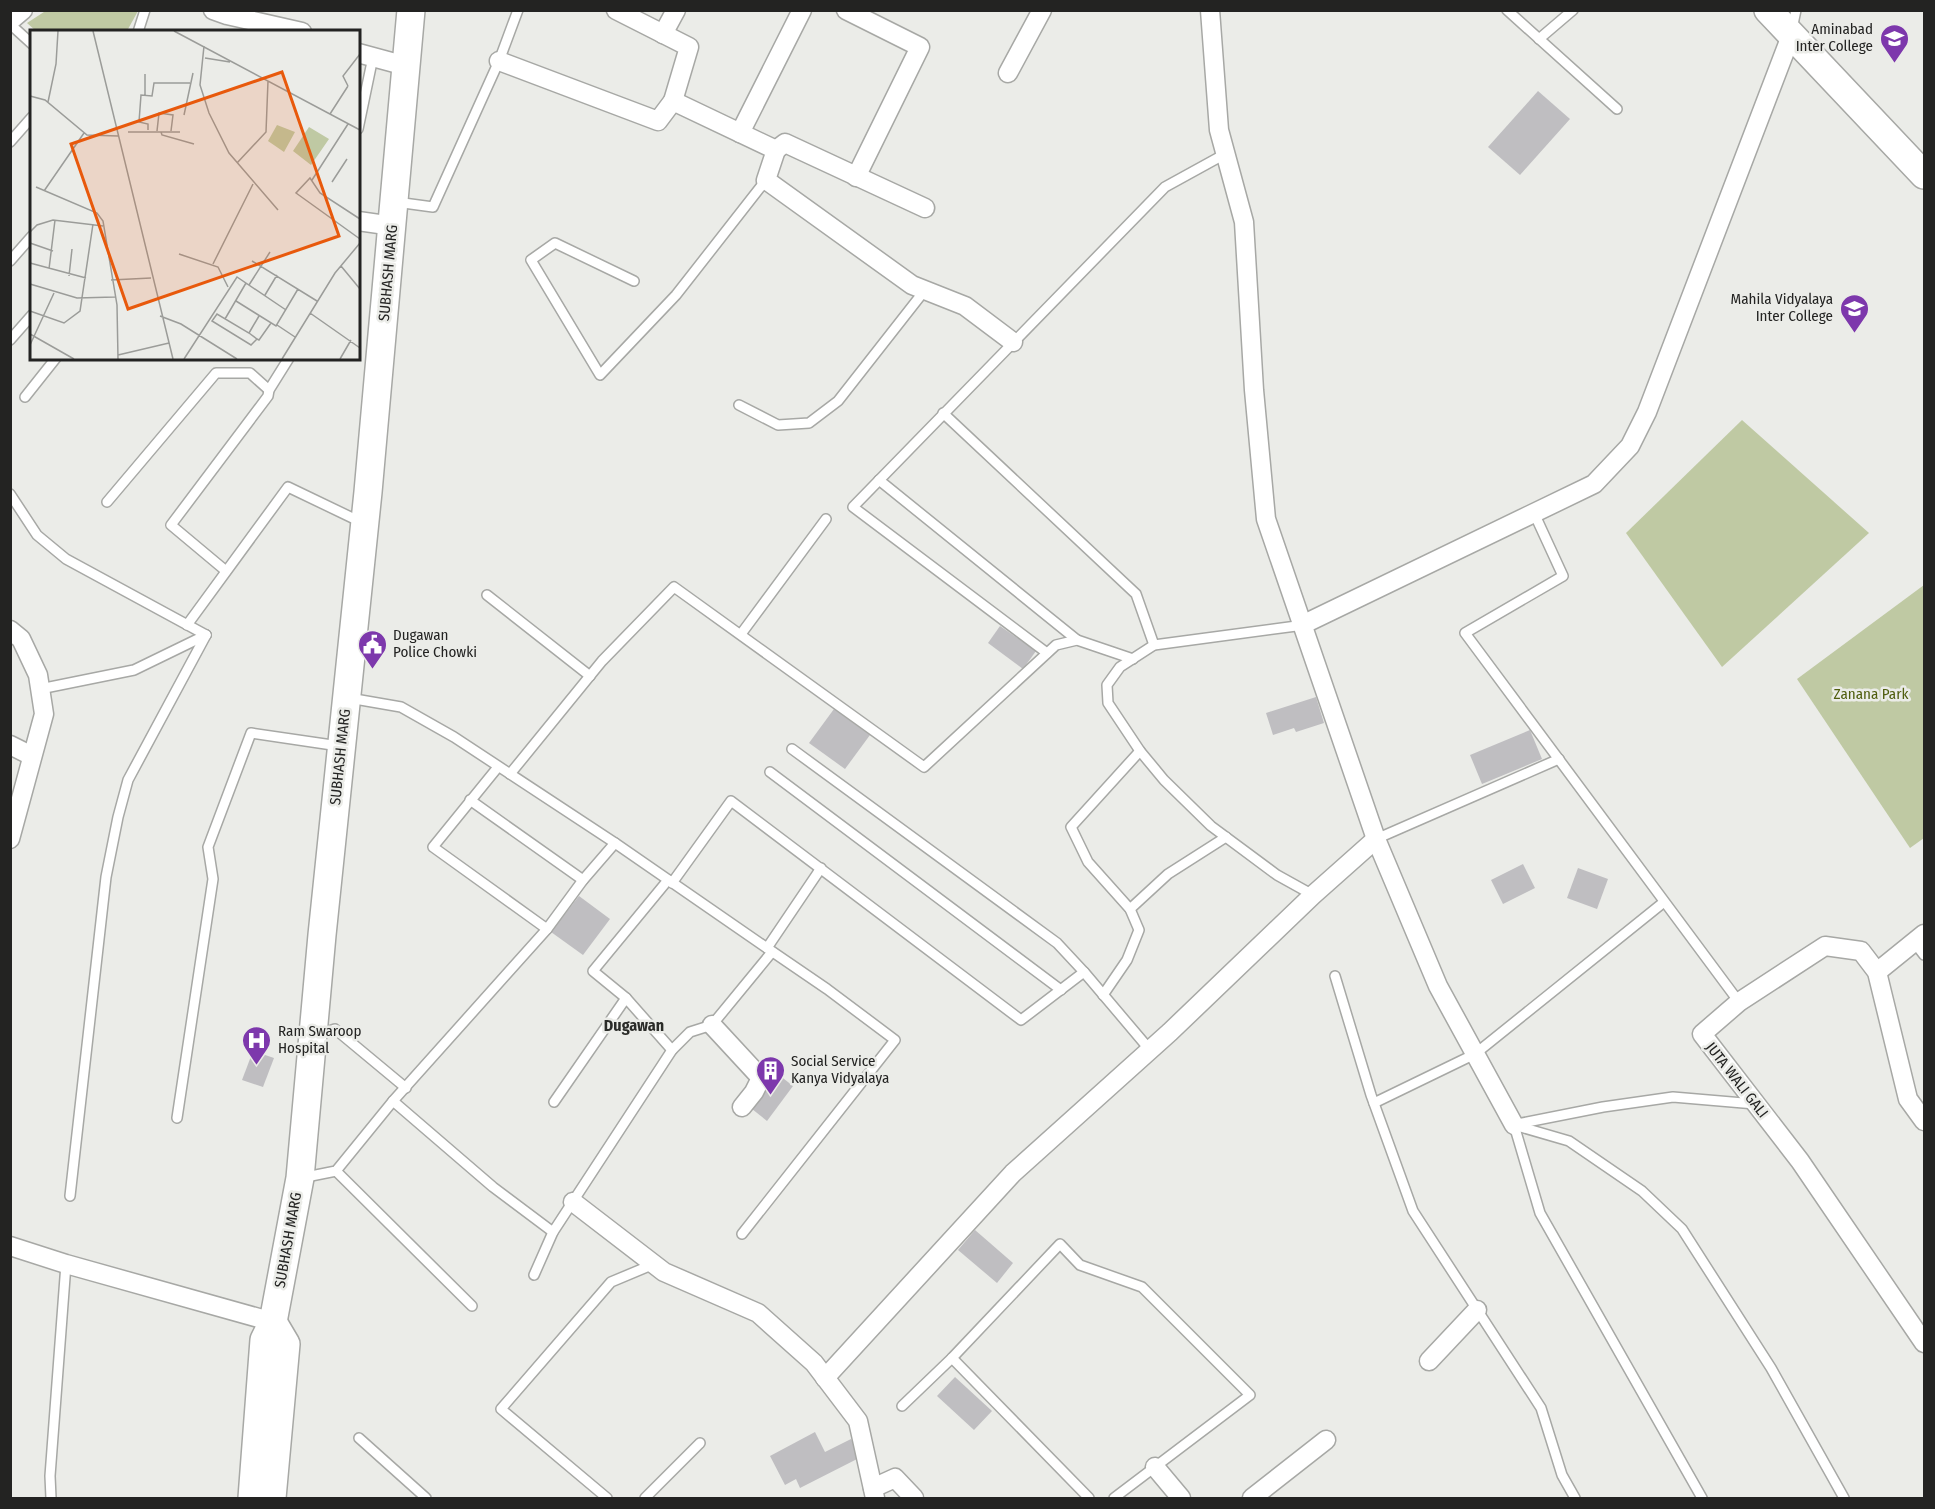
<svg xmlns="http://www.w3.org/2000/svg" width="1935" height="1509" font-family="'Fira Sans Condensed',sans-serif">
<style>
.green{fill:#bfc9a3}
.building{fill:#bfbec1}
.lines{fill:none;stroke-linecap:round;stroke-linejoin:round}
.lane-casing{stroke:#a7a8a5;stroke-width:12}
.street-casing{stroke:#a7a8a5;stroke-width:21}
.secondary-casing{stroke:#a7a8a5;stroke-width:30}
.lane{stroke:#fff;stroke-width:9}
.street{stroke:#fff;stroke-width:18}
.secondary{stroke:#fff;stroke-width:27}
.labels{text-anchor:middle;dominant-baseline:central;stroke-width:5;stroke-linejoin:round;paint-order:stroke}
.poi-label{font-size:15px;fill:#232322;stroke:#ebece8;text-anchor:start}
.street-label{font-size:15px;fill:#232322;stroke:#ebece8}
.park-label{font-size:15px;fill:#505e0e;stroke:#ebece8}
.neighbourhood-label{font-size:16px;font-weight:bold;fill:#2a2b28;stroke:#ebece8}
.inset-road{fill:none;stroke:#9b9c99;stroke-width:1.5}
.view{fill:#e8590c;fill-opacity:0.15;stroke:#e8590c;stroke-width:3}
.inset-edge{fill:none;stroke:#232322;stroke-width:3}
</style>
<rect width="100%" height="100%" fill="#ebece8"/>
<g class="green">
<path d="M 47,10 L 138,10 L 138,11 L 127,31 L 36,31 L 27,23 Z"/>
<path d="M 1742,420 L 1869,533 L 1722,667 L 1626,533 Z"/>
<path d="M 1924,585 L 1924,838 L 1910,848 L 1797,679 Z"/>
</g>
<g class="building">
<path d="M 1538,91 L 1570,119 L 1520,175 L 1488,147 Z"/>
<path d="M 1000,626 L 1036,651 L 1023,669 L 988,643 Z"/>
<path d="M 1316,697 L 1324,723 L 1296,732 L 1294,728 L 1273,735 L 1266,713 Z"/>
<path d="M 834,709 L 870,735 L 845,769 L 809,743 Z"/>
<path d="M 1530,730 L 1542,759 L 1482,784 L 1470,755 Z"/>
<path d="M 1523,864 L 1535,888 L 1503,904 L 1491,880 Z"/>
<path d="M 1578,868 L 1608,879 L 1597,909 L 1567,898 Z"/>
<path d="M 579,896 L 610,919 L 583,955 L 551,932 Z"/>
<path d="M 253,1051 L 274,1058 L 263,1087 L 242,1080 Z"/>
<path d="M 774,1071 L 793,1086 L 767,1121 L 747,1105 Z"/>
<path d="M 975,1230 L 1013,1263 L 997,1283 L 958,1250 Z"/>
<path d="M 955,1377 L 992,1411 L 974,1430 L 937,1396 Z"/>
<path d="M 815,1432 L 825,1452 L 851,1439 L 861,1457 L 800,1488 L 796,1479 L 785,1485 L 770,1456 Z"/>
</g>
<g class="lines">
<defs>
<g id="lane">
<path d="M 1507,10 L 1617,109"/>
<path d="M 10,24 L 32,44"/>
<path d="M 1792,29 L 1796,10"/>
<path d="M 138,32 L 145,10"/>
<path d="M 1539,39 L 1573,10"/>
<path d="M 358,129 L 373,57"/>
<path d="M 10,142 L 32,117"/>
<path d="M 396,202 L 433,207 L 499,61 L 518,10"/>
<path d="M 10,261 L 32,236"/>
<path d="M 634,281 L 555,243 L 531,260 L 600,375 L 676,295 L 766,180"/>
<path d="M 10,340 L 32,315"/>
<path d="M 25,397 L 56,358"/>
<path d="M 739,405 L 778,425 L 809,423 L 838,401 L 925,290"/>
<path d="M 943,413 L 1136,594 L 1154,645"/>
<path d="M 879,480 L 1077,640"/>
<path d="M 10,494 L 37,535 L 66,559 L 206,635"/>
<path d="M 107,502 L 216,373 L 250,373 L 269,390"/>
<path d="M 1534,513 L 1563,576 L 1465,633 L 1739,1002"/>
<path d="M 226,571 L 171,525 L 268,396 L 269,390 L 289,358"/>
<path d="M 487,595 L 590,676"/>
<path d="M 187,625 L 288,487 L 363,523"/>
<path d="M 1304,625 L 1154,645 L 1120,667 L 1107,685 L 1108,703 L 1140,751 L 1164,780 L 1211,826 L 1277,875 L 1313,895"/>
<path d="M 741,634 L 826,519"/>
<path d="M 1047,653 L 853,507 L 1165,187 L 1225,154"/>
<path d="M 40,689 L 134,670 L 206,635"/>
<path d="M 349,698 L 401,707 L 454,737 L 615,843 L 767,948 L 827,989 L 895,1040 L 742,1234"/>
<path d="M 792,749 L 1057,943 L 1084,972 L 1150,1050"/>
<path d="M 498,767 L 433,847 L 547,929"/>
<path d="M 770,772 L 1061,990"/>
<path d="M 510,774 L 602,661 L 674,587 L 924,767 L 1056,645 L 1077,640 L 1133,659"/>
<path d="M 470,800 L 583,880"/>
<path d="M 1376,839 L 1559,759"/>
<path d="M 672,883 L 731,801 L 1021,1020 L 1084,972"/>
<path d="M 1130,909 L 1168,874 L 1226,837"/>
<path d="M 1914,942 L 1924,955"/>
<path d="M 767,948 L 821,868"/>
<path d="M 1335,976 L 1371,1095 L 1413,1211 L 1541,1408 L 1562,1475 L 1575,1498"/>
<path d="M 1103,995 L 1127,960 L 1139,930 L 1130,909 L 1088,862 L 1071,827 L 1140,751"/>
<path d="M 626,998 L 593,971 L 668,880"/>
<path d="M 316,1036 L 335,1029 L 406,1088"/>
<path d="M 393,1101 L 493,1187 L 553,1232"/>
<path d="M 554,1102 L 626,998 L 672,1050"/>
<path d="M 1374,1103 L 1475,1054 L 1664,902"/>
<path d="M 177,1118 L 213,879 L 208,847 L 251,733 L 339,746"/>
<path d="M 1517,1124 L 1603,1107 L 1673,1097 L 1755,1104"/>
<path d="M 1514,1125 L 1569,1141 L 1642,1191 L 1682,1229 L 1771,1368 L 1844,1498"/>
<path d="M 1514,1125 L 1540,1213 L 1702,1498"/>
<path d="M 336,1171 L 472,1306"/>
<path d="M 301,1178 L 336,1171 L 393,1101 L 547,929 L 583,880 L 615,843"/>
<path d="M 70,1196 L 106,877 L 118,817 L 128,780 L 206,635"/>
<path d="M 534,1275 L 553,1232 L 672,1050 L 690,1032 L 712,1025 L 772,952"/>
<path d="M 952,1358 L 1089,1498"/>
<path d="M 902,1406 L 952,1358 L 1060,1244 L 1080,1265 L 1142,1287 L 1250,1395 L 1114,1498"/>
<path d="M 359,1438 L 426,1498"/>
<path d="M 51,1498 L 50,1476 L 66,1264"/>
<path d="M 607,1498 L 501,1409 L 611,1282 L 654,1264"/>
<path d="M 645,1498 L 700,1443"/>
</g>
<g id="street">
<path d="M 213,10 L 227,15 L 302,32"/>
<path d="M 616,10 L 689,47 L 673,101"/>
<path d="M 846,10 L 920,47 L 856,177"/>
<path d="M 1210,10 L 1219,130 L 1244,222 L 1254,390 L 1266,519 L 1376,839 L 1438,986 L 1514,1125"/>
<path d="M 10,21 L 23,10"/>
<path d="M 663,34 L 676,10"/>
<path d="M 358,53 L 406,66"/>
<path d="M 499,61 L 658,121 L 673,101 L 776,150 L 766,180 L 912,285 L 965,306 L 1013,342"/>
<path d="M 1008,73 L 1042,10"/>
<path d="M 740,133 L 802,10"/>
<path d="M 776,150 L 785,143 L 925,208"/>
<path d="M 358,221 L 393,226"/>
<path d="M 1304,624 L 1594,484 L 1630,446 L 1647,412 L 1792,33"/>
<path d="M 10,630 L 21,639 L 38,675 L 44,714 L 10,839"/>
<path d="M 10,745 L 32,756"/>
<path d="M 1877,972 L 1924,934"/>
<path d="M 712,1025 L 761,1078 L 754,1092 L 742,1107"/>
<path d="M 1924,1121 L 1908,1099 L 1877,972 L 1861,951 L 1825,946 L 1739,1002 L 1702,1034 L 1800,1161 L 1924,1343"/>
<path d="M 573,1202 L 664,1272 L 758,1313 L 814,1363 L 858,1421 L 875,1498"/>
<path d="M 10,1246 L 66,1264 L 273,1322"/>
<path d="M 1429,1361 L 1477,1310"/>
<path d="M 825,1378 L 1013,1173 L 1170,1032 L 1313,895 L 1376,839"/>
<path d="M 1155,1467 L 1181,1498"/>
<path d="M 873,1488 L 895,1478 L 914,1498"/>
<path d="M 1252,1498 L 1326,1440"/>
</g>
<g id="secondary">
<path d="M 1768,10 L 1924,175"/>
<path d="M 252,1498 L 264,1340 L 273,1322 L 300,1178 L 322,935 L 368,492 L 411,10"/>
<path d="M 272,1498 L 286,1344 L 273,1322"/>
</g>
</defs>
<use href="#lane" class="lane-casing"/>
<use href="#street" class="street-casing"/>
<use href="#secondary" class="secondary-casing"/>
<use href="#lane" class="lane"/>
<use href="#street" class="street"/>
<use href="#secondary" class="secondary"/>
</g>
<defs>
<symbol id="school-pin" viewBox="-11 -11 22 30"><path d="M0 17L-7.5 6A9.5 9.5 0 1 1 7.5 6Z" fill="#7d38ac" stroke="#ebece8"/><path d="M0-5L7-2L0 1L-7-2ZM-4 1L0 2.5L4 1V4Q0 6-4 4Z" fill="#fff"/></symbol>
<symbol id="university-pin" viewBox="-11 -11 22 30"><path d="M0 17L-7.5 6A9.5 9.5 0 1 1 7.5 6Z" fill="#7d38ac" stroke="#ebece8"/><path d="M0-5L7-2L0 1L-7-2ZM-4 1L0 2.5L4 1V4Q0 6-4 4Z" fill="#fff"/></symbol>
<symbol id="civic-pin" viewBox="-11 -11 22 30"><path d="M0 17L-7.5 6A9.5 9.5 0 1 1 7.5 6Z" fill="#7d38ac" stroke="#ebece8"/><path d="M-.6-6.5H3V-4.5H.6V-3L4-1V1h2V6H-6V1h2V-1L-.6-3ZM-1.2 2.5V6h2.4V2.5Z" fill="#fff"/></symbol>
<symbol id="hospital-pin" viewBox="-11 -11 22 30"><path d="M0 17L-7.5 6A9.5 9.5 0 1 1 7.5 6Z" fill="#7d38ac" stroke="#ebece8"/><path d="M-5-5h3v3.5h4V-5h3V5h-3V1.5h-4V5h-3Z" fill="#fff"/></symbol>
<symbol id="building-pin" viewBox="-11 -11 22 30"><path d="M0 17L-7.5 6A9.5 9.5 0 1 1 7.5 6Z" fill="#7d38ac" stroke="#ebece8"/><path d="M-4-6H4V6H1V3H-1V6H-4ZM-2.5-4.3h1.7v1.8h-1.7ZM.8-4.3h1.7v1.8H.8ZM-2.5-1h1.7V.8h-1.7ZM.8-1h1.7V.8H.8Z" fill="#fff"/></symbol>
</defs>
<g fill-rule="evenodd">
<use href="#school-pin" x="1878" y="22" width="33" height="45"/>
<use href="#university-pin" x="1838" y="292" width="33" height="45"/>
<use href="#civic-pin" x="356" y="628" width="33" height="45"/>
<use href="#hospital-pin" x="240" y="1024" width="33" height="45"/>
<use href="#building-pin" x="754" y="1054" width="33" height="45"/>
</g>
<g class="labels">
<g class="poi-label">
<text x="1873" y="29" text-anchor="end">Aminabad<tspan x="1873" dy="17">Inter College</tspan></text>
<text x="1833" y="299" text-anchor="end">Mahila Vidyalaya<tspan x="1833" dy="17">Inter College</tspan></text>
<text x="393" y="635">Dugawan<tspan x="393" dy="17">Police Chowki</tspan></text>
<text x="278" y="1031">Ram Swaroop<tspan x="278" dy="17">Hospital</tspan></text>
<text x="791" y="1061">Social Service<tspan x="791" dy="17">Kanya Vidyalaya</tspan></text>
</g>
<g class="street-label">
<text transform="translate(388 273) rotate(-85)">SUBHASH MARG</text>
<text transform="translate(340 757) rotate(-84)">SUBHASH MARG</text>
<text transform="translate(1737 1080) rotate(52)">JUTA WALI GALI</text>
<text transform="translate(288 1240) rotate(-80)">SUBHASH MARG</text>
</g>
<g class="park-label">
<text x="1871" y="694">Zanana Park</text>
</g>
<g class="neighbourhood-label">
<text x="634" y="1025">Dugawan</text>
</g>
</g>
<g transform="translate(30 30)">
<rect width="330" height="330" fill="#ebece8"/>
<path d="M 247,95 L 265,102 L 254,122 L 238,111 ZM 279,97 L 299,109 L 281,135 L 263,121 Z" fill="#bfc9a3"/>
<path class="inset-road" d="M 63,1 L 143,329M 144,1 L 330,100M 174,16 L 170,55 L 179,83 L 199,123 L 248,180M 175,28 L 200,32M 115,44 L 115,65M 318,56 L 313,46 L 330,24M 0,66 L 15,70 L 57,105 L 88,106M 18,72 L 26,34 L 28,1M 300,84 L 318,56M 154,85 L 163,43M 118,100 L 118,94 L 109,92 L 111,65 L 122,66 L 124,53 L 160,53M 127,101 L 129,83 L 143,85 L 141,101M 98,102 L 131,102 L 132,105 L 164,114M 131,102 L 150,102M 207,133 L 236,102 L 238,51M 282,150 L 318,94M 302,152 L 317,129M 6,157 L 67,183 L 73,191 L 87,275 L 88,329M 14,161 L 54,103M 330,189 L 290,163 L 280,148 L 266,163 L 330,209M 0,202 L 7,195 L 23,190 L 73,196M 0,213 L 23,221M 149,224 L 188,237 L 198,257M 222,231 L 287,271M 0,233 L 56,248M 183,234 L 223,154M 311,236 L 330,259M 19,239 L 25,190M 39,246 L 42,219M 81,250 L 121,248M 0,254 L 47,268 L 85,267M 219,255 L 240,222M 235,265 L 247,245M 206,271 L 246,296 L 268,259M 0,281 L 34,293 L 50,281 L 63,194M 280,283 L 330,318M 130,286 L 151,294 L 207,329M 195,289 L 216,253M 247,295 L 265,307M 219,303 L 229,286M 0,304 L 44,329M 227,309 L 221,315 L 182,291 L 187,284 L 219,303 L 227,309 L 229,310 L 241,293M 0,315 L 24,263M 88,325 L 139,313M 154,329 L 207,247 L 256,280M 252,329 L 305,243 L 330,213M 310,329 L 321,310"/>
<path class="view" d="M 252,42 L 309,206 L 98,279 L 41,114 Z"/>
<rect width="330" height="330" class="inset-edge"/>
</g>
<rect width="1935" height="1509" fill="none" stroke="#232322" stroke-width="24"/>
</svg>
